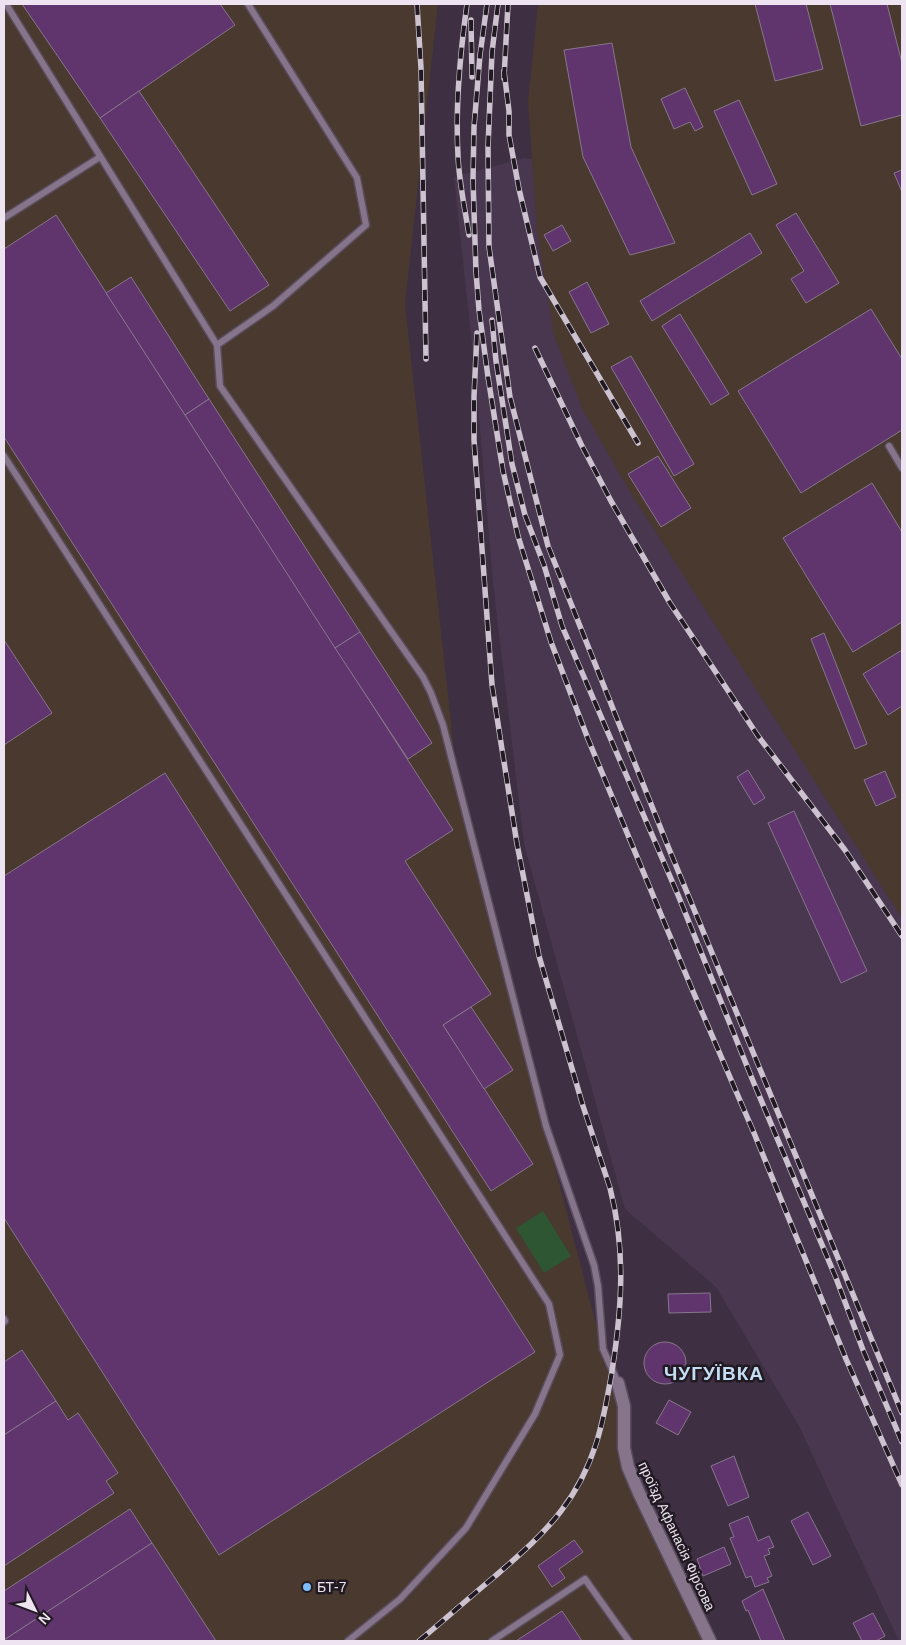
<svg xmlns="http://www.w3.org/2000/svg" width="906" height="1645" font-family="Helvetica,sans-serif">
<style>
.built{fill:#49374f}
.industrial{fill:#49392e}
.green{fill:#2e5632}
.building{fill:#60346d;stroke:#87778c}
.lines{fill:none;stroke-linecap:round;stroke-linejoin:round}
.lane-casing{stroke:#594c5d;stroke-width:9}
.street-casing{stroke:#594c5d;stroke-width:15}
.lane{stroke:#85748a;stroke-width:6}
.street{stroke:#85748a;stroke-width:12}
.rail-casing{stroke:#cdc2d0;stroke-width:5.5}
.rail{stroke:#211a23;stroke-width:4;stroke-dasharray:11;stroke-linecap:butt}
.poi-dot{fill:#7dbef9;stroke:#211a23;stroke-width:2}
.labels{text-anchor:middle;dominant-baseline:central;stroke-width:5;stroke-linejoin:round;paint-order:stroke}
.street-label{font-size:14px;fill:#eee4f1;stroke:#211a23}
.poi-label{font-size:14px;fill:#eee4f1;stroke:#211a23;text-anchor:start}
.district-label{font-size:19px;font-weight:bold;letter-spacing:1px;fill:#c5ddf3;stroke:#211a23}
</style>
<rect width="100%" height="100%" fill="#3e2f42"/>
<path class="built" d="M 524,158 L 539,160 L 902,910 L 902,1641 L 899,1641 L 799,1426 L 716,1287 L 625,1209 L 524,844 L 493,583 L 476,382 L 454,177 Z"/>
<g class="industrial">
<path d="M 4,4 L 438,4 L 405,304 L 460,804 L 642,1500 L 709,1641 L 4,1641 Z"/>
<path d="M 538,4 L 902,4 L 902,918 L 629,490 L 582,408 L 554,335 L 537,231 L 528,102 Z"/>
</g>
<path class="green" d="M 543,1211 L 571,1256 L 544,1273 L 516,1228 Z"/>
<g class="building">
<path d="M 22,4 L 220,4 L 235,25 L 100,118 Z"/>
<path d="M 755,4 L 806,4 L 823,69 L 775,81 Z"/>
<path d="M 830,4 L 887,4 L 902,63 L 902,115 L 861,126 Z"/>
<path d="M 612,43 L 631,147 L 675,243 L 630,255 L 583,157 L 564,50 Z"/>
<path d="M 685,88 L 703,127 L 695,131 L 690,122 L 674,129 L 661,99 Z"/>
<path d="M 139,91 L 269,285 L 230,311 L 100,118 Z"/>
<path d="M 739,100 L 777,184 L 752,195 L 714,111 Z"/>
<path d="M 902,170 L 902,192 L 894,173 Z"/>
<path d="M 796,213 L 839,283 L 806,303 L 791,279 L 804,271 L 776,225 Z"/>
<path d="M 56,215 L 453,830 L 405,861 L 491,994 L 443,1025 L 533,1164 L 491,1191 L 4,437 L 4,249 Z"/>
<path d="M 562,225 L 571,241 L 553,251 L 544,235 Z"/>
<path d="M 750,233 L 762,253 L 652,321 L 640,301 Z"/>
<path d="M 131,277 L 209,399 L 185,415 L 106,293 Z"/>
<path d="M 587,282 L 609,324 L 591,333 L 569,292 Z"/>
<path d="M 871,309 L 902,359 L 902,430 L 801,493 L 738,391 Z"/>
<path d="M 680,314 L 729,394 L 711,405 L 662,326 Z"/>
<path d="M 631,356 L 694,464 L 674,476 L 611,367 Z"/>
<path d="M 209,399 L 360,632 L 335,648 L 185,415 Z"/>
<path d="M 658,456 L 691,508 L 661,527 L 628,474 Z"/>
<path d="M 872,483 L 902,532 L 902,622 L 853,652 L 783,538 Z"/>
<path d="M 360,632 L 432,743 L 408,759 L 335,648 Z"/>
<path d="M 824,633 L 867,744 L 855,749 L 811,639 Z"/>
<path d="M 4,640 L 52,713 L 4,745 Z"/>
<path d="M 902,650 L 902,706 L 888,715 L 863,674 Z"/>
<path d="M 748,770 L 765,798 L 754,805 L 737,777 Z"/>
<path d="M 885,771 L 896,797 L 876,806 L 864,780 Z"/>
<path d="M 165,773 L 535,1352 L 219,1555 L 4,1218 L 4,876 Z"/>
<path d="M 794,811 L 867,971 L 841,983 L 768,823 Z"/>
<path d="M 471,1007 L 513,1070 L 484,1089 L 443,1025 Z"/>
<path d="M 710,1293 L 711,1312 L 669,1313 L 668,1294 Z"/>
<circle cx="665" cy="1363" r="21"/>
<path d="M 22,1350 L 56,1401 L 4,1435 L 4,1362 Z"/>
<path d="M 669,1400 L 691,1412 L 678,1435 L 656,1423 Z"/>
<path d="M 56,1401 L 68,1420 L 78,1413 L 118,1473 L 106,1481 L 114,1493 L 4,1566 L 4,1435 Z"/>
<path d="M 734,1456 L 749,1497 L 728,1506 L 711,1466 Z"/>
<path d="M 130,1509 L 152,1543 L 4,1640 L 4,1591 Z"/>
<path d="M 808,1512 L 831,1556 L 813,1565 L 791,1521 Z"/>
<path d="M 748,1516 L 758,1541 L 769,1536 L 774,1547 L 768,1549 L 770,1554 L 764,1556 L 772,1576 L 767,1578 L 769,1582 L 755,1587 L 751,1576 L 746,1578 L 730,1538 L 734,1537 L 729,1524 Z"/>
<path d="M 574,1540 L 583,1552 L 559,1569 L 565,1578 L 552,1587 L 538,1566 Z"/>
<path d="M 152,1543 L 216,1641 L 4,1641 L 4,1640 Z"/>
<path d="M 724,1547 L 731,1564 L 703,1576 L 697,1559 Z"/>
<path d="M 763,1589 L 785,1641 L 761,1641 L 748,1610 L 746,1611 L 742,1601 Z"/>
<path d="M 562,1611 L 582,1641 L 516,1641 Z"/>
<path d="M 873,1613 L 885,1636 L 876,1641 L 862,1641 L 853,1623 Z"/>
</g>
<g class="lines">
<defs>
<g id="lane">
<path d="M 6,4 L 217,345 L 220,386 L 423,677 L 431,693 L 443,725 L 546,1126 L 594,1265 L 598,1286 L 603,1349 L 618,1383"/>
<path d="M 4,218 L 100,157"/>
<path d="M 217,345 L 273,306 L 366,225 L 357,178 L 248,4"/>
<path d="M 889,446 L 902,468"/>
<path d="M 4,456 L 549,1304 L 560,1355 L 535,1414 L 466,1528 L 400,1599 L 348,1641"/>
<path d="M 4,1319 L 5,1321 L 4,1322"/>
<path d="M 492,1641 L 585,1579 L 629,1641"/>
</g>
<path id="street" d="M 618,1383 L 624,1406 L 624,1448 L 628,1467 L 639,1493 L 710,1641"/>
</defs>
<use href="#lane" class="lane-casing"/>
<use href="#street" class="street-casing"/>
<use href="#lane" class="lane"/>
<use href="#street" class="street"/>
<defs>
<g id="rail">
<path d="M 417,4 L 421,68 L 426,359"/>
<path d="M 467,4 C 460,54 455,105 458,156 C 459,182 465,209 469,235"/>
<path d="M 487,4 L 480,55 L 474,127 L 473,180 L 476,272 L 479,310 L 488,377 L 503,471 L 518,536 L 551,642 L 588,739 L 692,989 L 754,1133 L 846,1359 L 902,1485"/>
<path d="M 498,4 L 492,52 L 488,147 L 489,247 L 510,397 L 548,546 L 667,844 L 902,1413"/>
<path d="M 471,20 L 472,77"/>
<path d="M 504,71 L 509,111 L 509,135 L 519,189 L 540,277 L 638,443"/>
<path d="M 504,78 L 508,4"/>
<path d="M 492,320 L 496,361 L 512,464 L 525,515 L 544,565 L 562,626 L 678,895 L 753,1081 L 836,1278 L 863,1350 L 902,1442"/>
<path d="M 535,348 L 581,444 L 611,501 L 670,603 L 758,736 L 845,850 L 902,936"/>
<path d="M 419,1641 C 444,1620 469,1598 494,1577 C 517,1557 542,1536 561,1511 C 595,1467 603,1424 612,1371 C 622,1308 626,1250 610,1188 L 583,1106 L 539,956 L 517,844 L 501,743 L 492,685 L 474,440 L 474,396 L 477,333"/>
</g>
</defs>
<use href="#rail" class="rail-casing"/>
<use href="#rail" class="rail"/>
</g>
<circle class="poi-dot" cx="307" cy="1587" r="5"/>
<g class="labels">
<g class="street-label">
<text transform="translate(677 1536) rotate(65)">проїзд Афанасія Фірсова</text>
</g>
<g class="poi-label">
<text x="317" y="1587">БТ-7</text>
</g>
<g class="district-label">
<text x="714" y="1373">ЧУГУЇВКА</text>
</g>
</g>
<rect width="906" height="1645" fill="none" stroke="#eee4f1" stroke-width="10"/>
<g transform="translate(35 1610) rotate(132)" stroke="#211a23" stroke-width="4" paint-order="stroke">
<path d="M0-4L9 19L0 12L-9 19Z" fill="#eee4f1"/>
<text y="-8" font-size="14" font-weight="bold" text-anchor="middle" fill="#eee4f1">N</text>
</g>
</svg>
